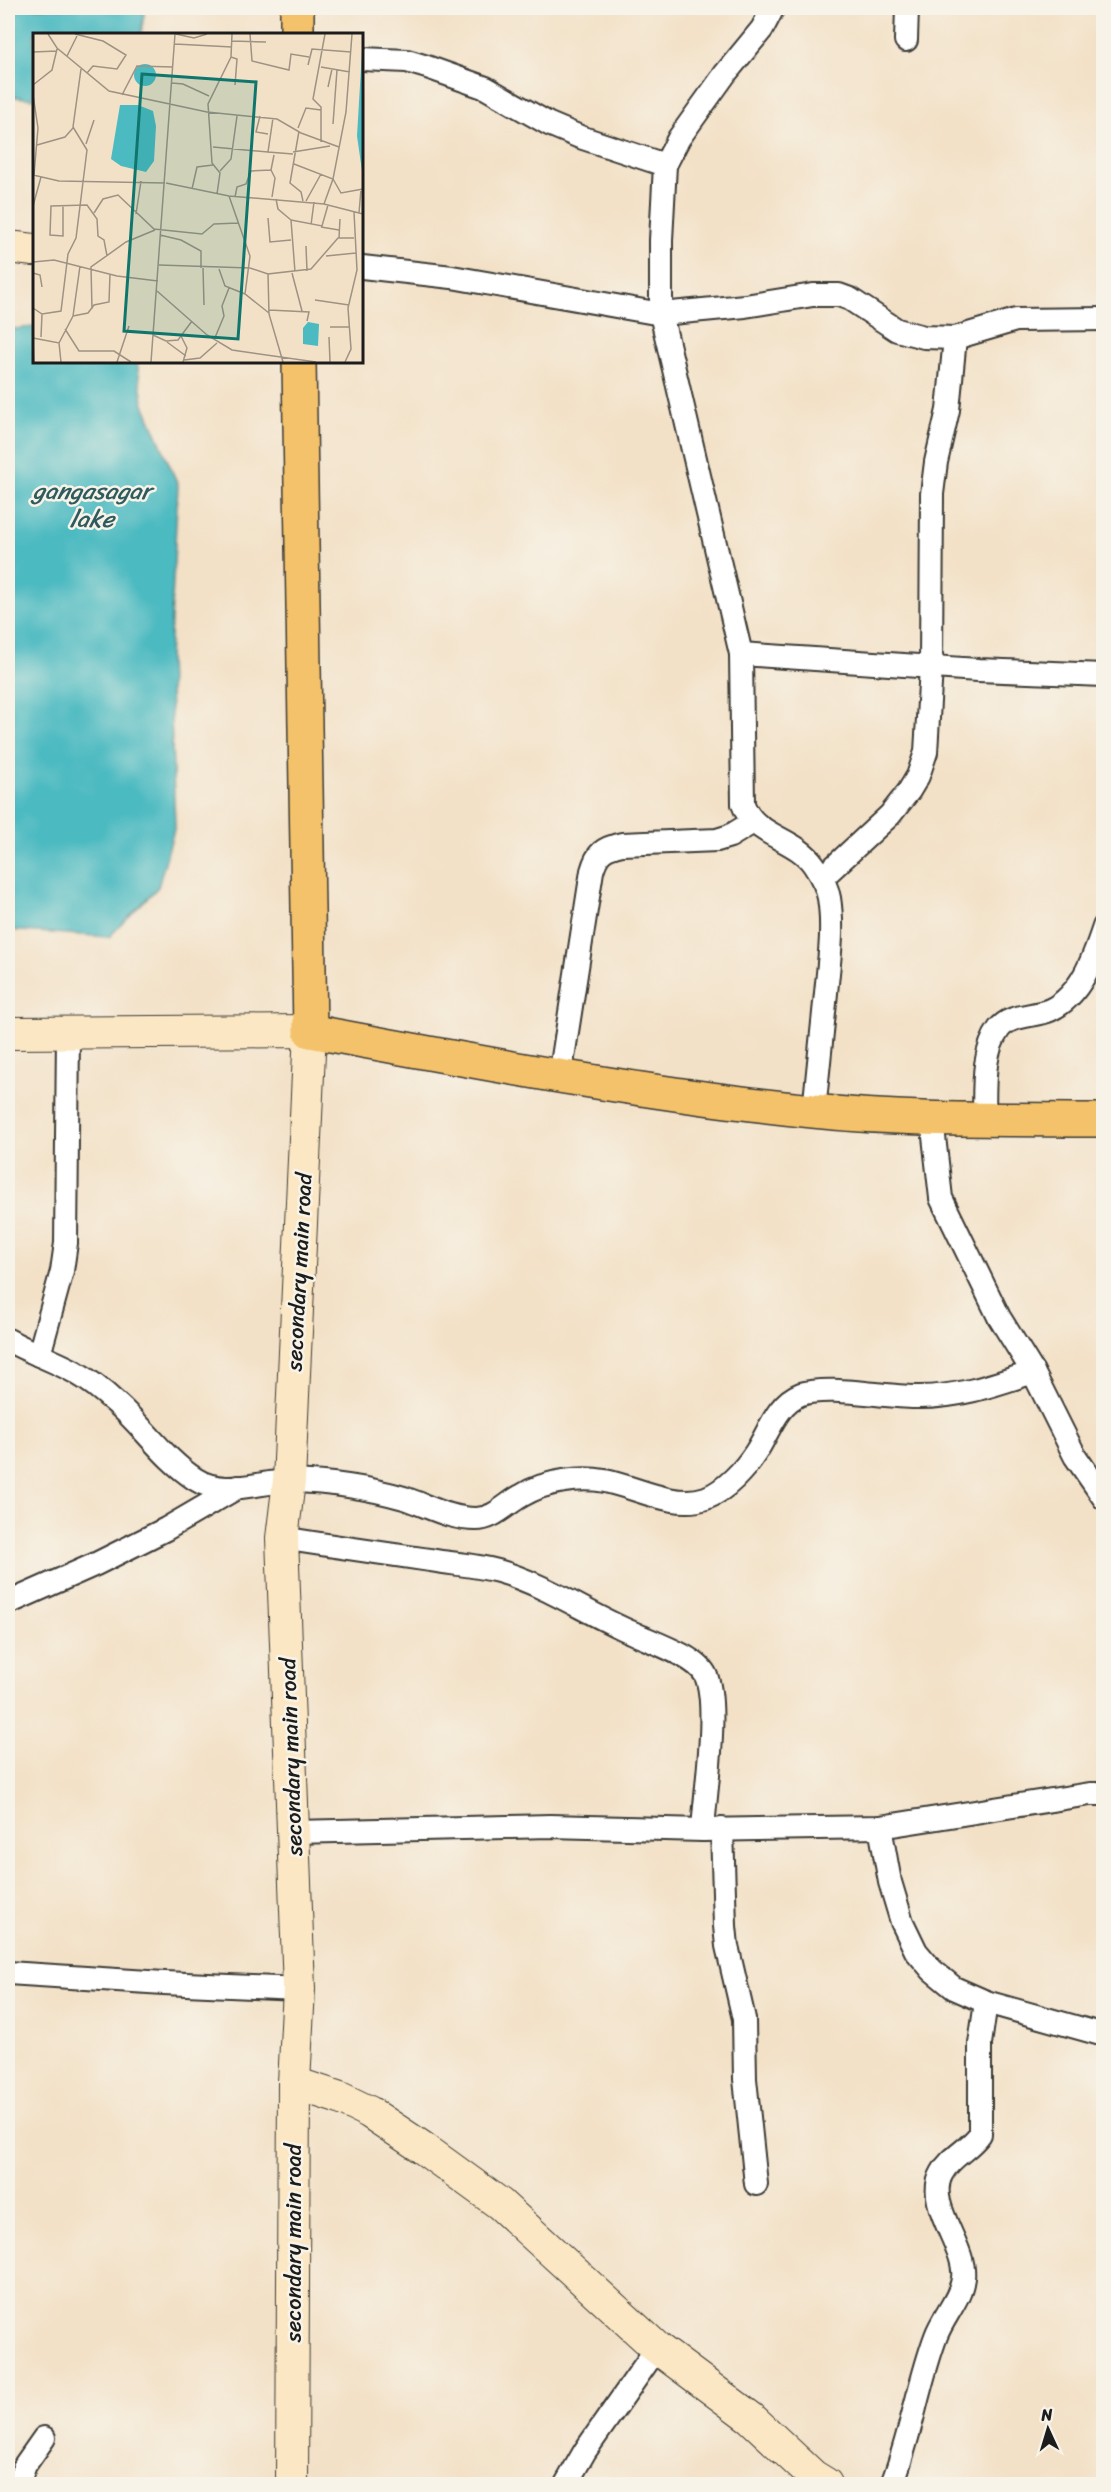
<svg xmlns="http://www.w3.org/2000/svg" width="1111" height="2492" font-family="Sriracha,sans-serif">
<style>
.water{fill:#4bbac1;stroke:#346b6e;stroke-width:1.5}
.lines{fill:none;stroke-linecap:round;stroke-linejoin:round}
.street-casing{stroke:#3c3a36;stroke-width:26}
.secondary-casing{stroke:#3c3a36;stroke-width:34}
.primary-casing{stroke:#3c3a36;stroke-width:36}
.street{stroke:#fff;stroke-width:22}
.secondary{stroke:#fbe7c3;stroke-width:32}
.primary{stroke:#f4c26a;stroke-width:33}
.labels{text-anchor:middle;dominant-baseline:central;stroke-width:5;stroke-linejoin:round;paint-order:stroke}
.street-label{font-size:22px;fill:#1c1c1c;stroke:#f7f3e8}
.water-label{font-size:24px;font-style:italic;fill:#2f5b5e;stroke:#f7f3e8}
.inset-road{fill:none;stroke:#9d9283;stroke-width:1.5}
.view{fill:#0f766e;fill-opacity:0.15;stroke:#0f766e;stroke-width:3}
.inset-edge{fill:none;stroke:#1c1c1c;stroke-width:3}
</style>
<rect width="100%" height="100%" fill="#f7f3e8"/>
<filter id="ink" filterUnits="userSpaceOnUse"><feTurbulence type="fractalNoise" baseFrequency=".0167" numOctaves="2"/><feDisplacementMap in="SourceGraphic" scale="12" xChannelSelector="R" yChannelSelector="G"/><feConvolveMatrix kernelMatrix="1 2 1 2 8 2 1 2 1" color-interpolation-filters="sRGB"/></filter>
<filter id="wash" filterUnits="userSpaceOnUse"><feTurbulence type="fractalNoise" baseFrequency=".008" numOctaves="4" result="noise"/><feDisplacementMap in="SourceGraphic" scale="24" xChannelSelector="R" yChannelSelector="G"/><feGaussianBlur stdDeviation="1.35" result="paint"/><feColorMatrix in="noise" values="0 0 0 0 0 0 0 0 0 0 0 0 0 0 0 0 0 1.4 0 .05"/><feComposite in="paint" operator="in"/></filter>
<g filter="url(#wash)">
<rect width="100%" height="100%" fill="#f3e1c7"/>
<g class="water">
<path d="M 8,8 L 145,8 L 141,34 L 34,34 L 34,99 L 8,96 Z"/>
<path d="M 8,323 L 14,329 L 34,327 L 34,362 L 137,362 L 143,402 L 178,485 L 169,659 L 175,826 L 158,887 L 109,937 L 8,930 Z"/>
</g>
</g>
<g filter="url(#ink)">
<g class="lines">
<defs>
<g id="street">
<path d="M 773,8 L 762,29 L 725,74 L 679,138 L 665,165 L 661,240 L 661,314 L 741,654 L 743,804 C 754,837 795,837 814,865 C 820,874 827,886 829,898 C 834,929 829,962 826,993 C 822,1033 818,1072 814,1111"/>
<path d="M 906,40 L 907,8"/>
<path d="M 362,59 L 407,61 L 427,67 L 486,88 L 549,124 L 580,137 L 665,165"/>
<path d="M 362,267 L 452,277 L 661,314 L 745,306 L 813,295 L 839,295 L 850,299 L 897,330 L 924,337 L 955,338 L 1016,320 L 1104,319"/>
<path d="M 741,654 L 978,670 L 1104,675"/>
<path d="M 822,878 L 890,815 L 909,791 L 918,776 L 926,752 L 931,667 L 932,494 L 936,462 L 948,410 L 955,338"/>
<path d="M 560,1077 L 592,871 C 597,853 603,848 622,844 L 717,840 L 730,836 L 753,822"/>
<path d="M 932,1119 L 941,1198 L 999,1317 L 1033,1372 L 1075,1456 L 1104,1498"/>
<path d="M 984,1119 C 985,1090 981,1054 999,1029 C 1010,1014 1034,1017 1050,1010 C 1081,996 1094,957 1104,927"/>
<path d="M 8,1340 C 29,1352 53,1360 75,1372 C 89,1380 104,1392 116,1403 C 144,1427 164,1459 195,1479 C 224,1498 259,1481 291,1481 C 328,1482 369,1488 404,1498 C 428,1506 450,1519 476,1519 C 494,1519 506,1504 521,1496 C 534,1488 549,1483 564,1481 C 577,1479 593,1479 605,1481 C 636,1487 674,1509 706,1498 C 725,1491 745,1469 756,1452 C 769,1432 777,1403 801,1394 C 829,1385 883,1397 915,1397 C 957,1398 994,1385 1033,1372"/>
<path d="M 39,1355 L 62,1271 L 66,1243 L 68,1033"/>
<path d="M 282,1538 C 332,1546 381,1553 430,1560 C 452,1564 476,1565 498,1571 C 545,1584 588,1614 633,1633 C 652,1642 698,1657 706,1676 C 719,1706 705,1794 703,1830"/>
<path d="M 8,1603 L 96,1564 L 166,1529 L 238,1487"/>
<path d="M 880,1827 L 890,1882 L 902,1922 L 916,1951 L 932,1970 L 954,1988 L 986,2002 L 1104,2035"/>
<path d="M 722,1829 L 725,1926 L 727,1946 L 744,2019 L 745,2079 L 756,2184"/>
<path d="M 294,1832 L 550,1826 L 703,1830 L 880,1827 L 1090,1794 L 1104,1794"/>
<path d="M 8,1973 L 164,1983 L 299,1989"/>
<path d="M 18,2484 L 25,2465 L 44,2438"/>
<path d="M 566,2484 L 585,2451 L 657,2348"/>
<path d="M 892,2484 C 911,2436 918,2384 936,2336 C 943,2317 961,2298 963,2278 C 967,2246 924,2204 942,2173 C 950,2157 970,2149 980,2134 L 980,2044 L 986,2002"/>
</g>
<g id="secondary">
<path d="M 8,247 L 34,250"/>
<path d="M 8,1033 L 310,1031 L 289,1481 L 282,1538 L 299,1989 L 294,2083 L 292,2484"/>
<path d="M 294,2083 L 340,2098 L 369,2112 L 423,2148 L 500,2204 L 657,2348 L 751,2418 L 813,2476 L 826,2484"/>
</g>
<g id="primary">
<path d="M 297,8 L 297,34"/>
<path d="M 299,362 L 310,1031 C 477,1062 644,1094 813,1111 C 909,1121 1007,1119 1104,1120"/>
</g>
</defs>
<use href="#street" class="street-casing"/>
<use href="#secondary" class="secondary-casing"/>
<use href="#primary" class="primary-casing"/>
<use href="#street" class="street"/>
<use href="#secondary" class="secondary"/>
<use href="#primary" class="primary"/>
</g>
</g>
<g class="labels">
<g class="street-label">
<text transform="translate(299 1272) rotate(-87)">secondary main road</text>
<text transform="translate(291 1757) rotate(-92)">secondary main road</text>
<text transform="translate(293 2243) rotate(-90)">secondary main road</text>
</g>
<g class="water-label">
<text x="92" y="491">gangasagar<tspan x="92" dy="28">lake</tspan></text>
</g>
</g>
<g transform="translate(33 33)">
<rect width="330" height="330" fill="#f3e1c7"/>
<path d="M 330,1 L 330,145 L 324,103 ZM101 42a11 11 0 1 1 22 0a11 11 0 1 1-22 0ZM 87,72 L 105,72 L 120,78 L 123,93 L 121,128 L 113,139 L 88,133 L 78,126 ZM 275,289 L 286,291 L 285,313 L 270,311 L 270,295 Z" fill="#4bbac1"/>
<path class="inset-road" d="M 15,1 L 24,15 L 76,58 L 174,79 L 244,86 L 268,100 L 306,114M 42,1 L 70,8 L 93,22 L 84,36 L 60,33 L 54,40M 143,1 L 161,5 L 174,1M 217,1 L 219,28 L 256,37 L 258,21 L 276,24M 199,8 L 233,9M 142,11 L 199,14M 0,19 L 24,18M 34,23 L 44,3M 198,24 L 204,26 L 202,52M 275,32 L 279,16 L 318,19M 288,34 L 317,39M 139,50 L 150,51 L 176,63M 0,52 L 19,37 L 24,16M 295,54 L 299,36M 0,62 L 5,95 L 1,142M 89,62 L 104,33 L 140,34M 227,83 L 223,99 L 235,101M 240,85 L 235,119 L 260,121M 300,91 L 304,37M 265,95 L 273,75 L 288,77M 266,98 L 257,150 L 268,159 L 270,168M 288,109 L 288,74 L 280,66 L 292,1M 53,111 L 61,87M 4,112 L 32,104 L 40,95M 180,114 L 235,119M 260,119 L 297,113M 261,131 L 300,146 L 308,160 L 330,156M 238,137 L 242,145 L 239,164M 187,138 L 198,126 L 204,83M 0,142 L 26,148 L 132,150M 133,150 L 196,163 L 291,171 L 330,181M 159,156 L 164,134 L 180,132M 184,161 L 187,140 L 179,130 L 175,71 L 198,24 L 199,1M 196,163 L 217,223 L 212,261M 202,164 L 204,154 L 213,151 L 218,138 L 238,137 L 241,122M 243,166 L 245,176 L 258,187 L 262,239M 273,168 L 288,141M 291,171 L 300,146 L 313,79 L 319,1M 0,173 L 8,144M 30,173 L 30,203 L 17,202 L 18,173 L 54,172 L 64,186 L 65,203 L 71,207 L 74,223M 61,180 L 70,166 L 85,162 L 121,196 L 169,201 L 181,191 L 205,190M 326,180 L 328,156M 103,181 L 108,148M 235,185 L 237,209 L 258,207M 258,187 L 289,193 L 295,172M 278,192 L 281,169M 288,194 L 306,197M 127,202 L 148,207 L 168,218 L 168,235M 306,205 L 307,186M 273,213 L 274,238M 293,223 L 323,220M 0,229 L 21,227 L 84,243 L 125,248M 126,232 L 217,235 L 235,241M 170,235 L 171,272M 186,236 L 192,253 L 212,261 L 236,280M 0,240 L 7,242 L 9,254M 259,240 L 269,278M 124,258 L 174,302 L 199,317 L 283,329M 282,267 L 316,272M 0,275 L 9,281 L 28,278 L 35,221 L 43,205 L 54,117 L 40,94 L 48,36M 59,276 L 58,234 L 93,209 L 122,197M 236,277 L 276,279 L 274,288M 40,283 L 55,280 L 61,272 L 76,269 L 77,241M 297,294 L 317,294M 32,296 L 46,318 L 81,318 L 98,329M 120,302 L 133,308 L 145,307 L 159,288M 148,303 L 154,315 L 150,329M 8,304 L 9,281M 296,304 L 297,329M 0,305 L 26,310 L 40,283 L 47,233M 181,307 L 191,283 L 189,273 L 196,255M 0,309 L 1,329M 134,309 L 153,323M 26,310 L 28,329M 151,327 L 167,325 L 184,310M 84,329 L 96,293M 118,329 L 142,1M 250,329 L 236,281 L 235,241 L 278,236 L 305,205 L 321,205M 312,329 L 318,316 L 315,275 L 324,237 L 321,179"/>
<path class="view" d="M 109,41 L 223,49 L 205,306 L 91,298 Z"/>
<rect width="330" height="330" class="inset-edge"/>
</g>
<rect width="1111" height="2492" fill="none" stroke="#f7f3e8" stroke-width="30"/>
<g transform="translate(1048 2429) rotate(356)" stroke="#f7f3e8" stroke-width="4.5" paint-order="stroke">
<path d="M0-4.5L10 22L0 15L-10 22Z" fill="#1c1c1c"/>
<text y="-9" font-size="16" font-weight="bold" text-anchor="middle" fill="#1c1c1c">N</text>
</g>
</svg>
